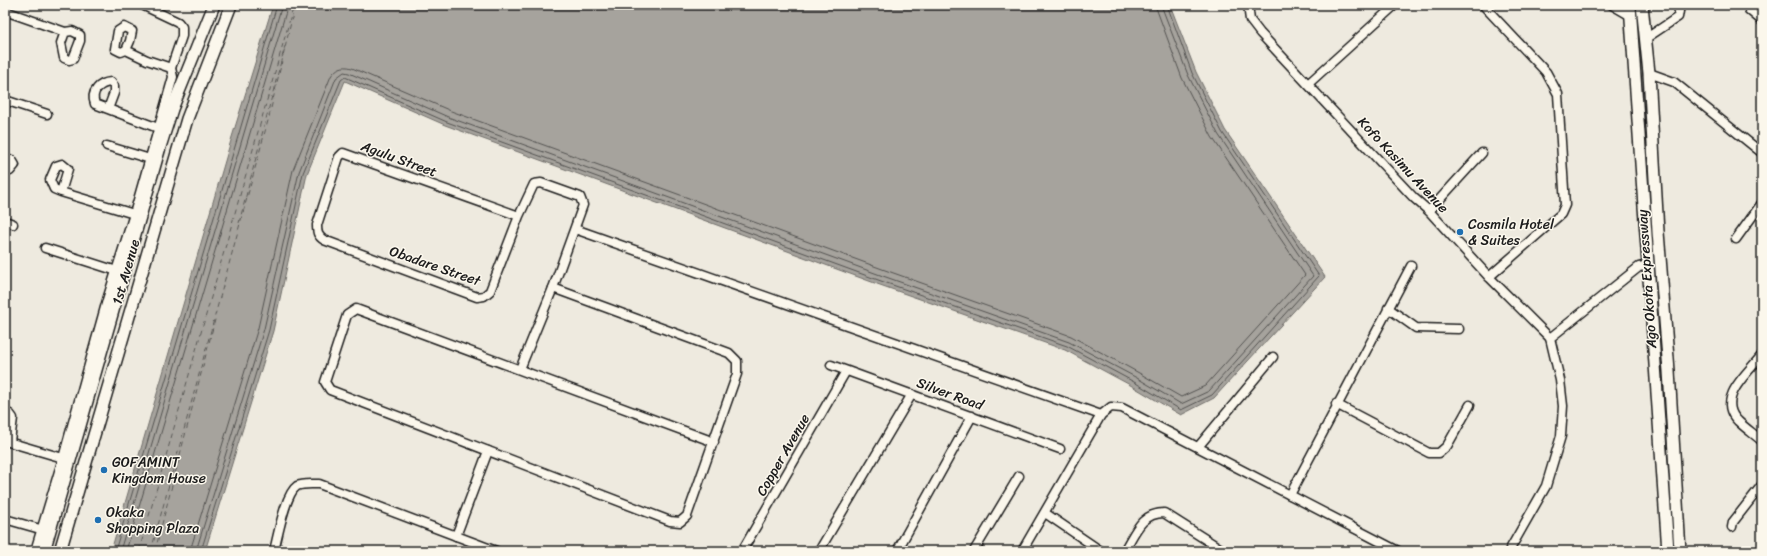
<svg xmlns="http://www.w3.org/2000/svg" width="1767" height="556" font-family="Sriracha,sans-serif">
<style>
.water{fill:#a6a39d;stroke:#6f6d69}
.lines{fill:none;stroke-linecap:round;stroke-linejoin:round}
.shore{stroke:#535250;stroke-width:1}
.ferry{stroke:#5a5956;stroke-width:1;stroke-dasharray:5 4;stroke-linecap:butt}
.minor-casing{stroke:#1c1c1c;stroke-width:11}
.major-casing{stroke:#1c1c1c;stroke-width:14}
.minor{stroke:#fbf7ec;stroke-width:8}
.major{stroke:#fbf7ec;stroke-width:11}
.poi-dot{fill:#1f6fb2;stroke:#fbf7ec;stroke-width:1.5}
.labels{text-anchor:middle;dominant-baseline:central;stroke-width:3;stroke-linejoin:round;paint-order:stroke}
.street-label{font-size:14px;fill:#1c1c1c;stroke:#fbf7ec}
.poi-label{font-size:14px;fill:#1c1c1c;stroke:#fbf7ec;text-anchor:start}
</style>
<rect width="100%" height="100%" fill="#eeeadf"/>
<filter id="ink" filterUnits="userSpaceOnUse"><feTurbulence type="fractalNoise" baseFrequency=".025" numOctaves="2"/><feDisplacementMap in="SourceGraphic" scale="8" xChannelSelector="R" yChannelSelector="G"/><feConvolveMatrix kernelMatrix="1 2 1 2 8 2 1 2 1" color-interpolation-filters="sRGB"/></filter>
<g filter="url(#ink)">
<path class="water" d="M 273,5 L 1170,5 L 1196,72 L 1225,130 L 1325,277 L 1214,398 L 1181,415 L 1132,386 L 1065,350 L 880,285 L 445,125 L 345,81 L 307,174 L 273,331 L 205,551 L 111,551 L 232,137 Z"/>
<g class="lines">
<g class="shore">
<path d="M 115,551 L 277,5"/>
<path d="M 120,551 L 282,5"/>
<path d="M 126,551 L 288,5"/>
<path d="M 190,551 L 258,328 L 293,170 L 331,76 C 336,68 343,65 352,68 L 451,111 L 885,270 L 1071,336 L 1139,373 L 1181,397 L 1205,386 L 1305,275 L 1212,137 L 1182,78 L 1155,5"/>
<path d="M 196,551 L 264,329 L 299,172 L 336,78 L 344,72 L 349,73 L 448,117 L 883,276 L 1069,342 L 1137,378 L 1181,404 L 1209,391 L 1313,276 L 1218,134 L 1188,75 L 1161,5"/>
<path d="M 201,551 L 269,330 L 303,173 L 341,80 L 345,77 L 447,122 L 881,281 L 1067,346 L 1134,382 L 1181,410 L 1212,395 L 1319,276 L 1222,132 L 1192,73 L 1167,5"/>
</g>
<g class="ferry">
<path d="M 239,223 L 285,46"/>
<path d="M 139,551 L 294,5"/>
<path d="M 151,551 L 269,117 L 295,5"/>
<path d="M 155,551 L 216,316"/>
</g>
<defs>
<g id="minor">
<path d="M 142,5 L 178,22 L 182,27 L 182,36 L 171,68"/>
<path d="M 1248,5 L 1250,20 L 1260,33 L 1414,198 L 1429,211 L 1489,277 L 1550,338"/>
<path d="M 1483,5 L 1546,72 L 1558,94 L 1565,205 L 1561,214 L 1489,277"/>
<path d="M 1612,5 L 1631,16"/>
<path d="M 1749,10 L 1762,21"/>
<path d="M 5,11 L 65,32 L 72,31 L 80,35 L 80,41 L 73,59 L 69,60 L 64,58 L 61,43 L 65,32"/>
<path d="M 1645,39 L 1678,17 L 1680,5"/>
<path d="M 1649,73 L 1674,82 L 1762,153"/>
<path d="M 1308,84 L 1395,5"/>
<path d="M 5,100 L 47,114"/>
<path d="M 108,109 L 114,93 L 114,86 L 111,82 C 100,83 90,91 95,104 L 158,128"/>
<path d="M 107,146 L 150,159"/>
<path d="M 5,161 L 12,160 L 15,165 L 10,171 L 5,169"/>
<path d="M 61,192 L 68,169 L 62,164 L 56,166 L 50,180 L 54,189 L 61,192 L 134,214"/>
<path d="M 1429,211 L 1482,153"/>
<path d="M 519,216 L 343,153 L 339,157 L 317,225 C 317,233 318,236 324,240 L 477,297 L 484,296 L 490,291 L 519,216 L 534,184 L 541,183 L 580,197 L 583,205 L 553,288 L 520,369"/>
<path d="M 5,221 L 13,224"/>
<path d="M 575,229 L 1101,415"/>
<path d="M 1736,239 L 1762,203"/>
<path d="M 45,248 L 117,271"/>
<path d="M 553,288 L 729,353 L 737,361 L 737,374 L 687,516 L 680,522 L 670,521 L 330,390 L 325,382 L 347,315 L 356,309 L 714,442"/>
<path d="M 1388,308 L 1416,328 L 1459,329"/>
<path d="M 1762,355 C 1748,373 1715,399 1738,421 C 1745,428 1754,434 1762,441"/>
<path d="M 831,365 L 1060,449"/>
<path d="M 1336,404 L 1429,453 L 1439,453 L 1447,446 L 1470,405"/>
<path d="M 5,412 L 10,414 L 13,418 L 10,441"/>
<path d="M 5,441 L 63,458"/>
<path d="M 1198,447 L 1273,357"/>
<path d="M 1290,495 L 1411,266"/>
<path d="M 1045,513 L 1101,551"/>
<path d="M 5,519 L 40,529"/>
<path d="M 1732,527 L 1733,522 L 1762,485"/>
<path d="M 456,536 L 488,451"/>
<path d="M 35,551 L 63,458 L 107,300 L 134,214 L 173,77 L 171,68 L 147,60 L 126,50 L 121,52 L 115,49 L 118,31 L 124,27 L 132,31 L 130,41 L 126,50"/>
<path d="M 274,551 C 278,536 285,494 297,486 C 303,483 312,484 319,484 L 496,551"/>
<path d="M 742,551 L 846,371"/>
<path d="M 819,551 L 912,394"/>
<path d="M 897,551 L 972,416"/>
<path d="M 974,551 L 1019,476"/>
<path d="M 1022,551 L 1101,415 L 1111,407 L 1122,408 L 1398,551"/>
<path d="M 1124,551 C 1135,533 1141,513 1164,513 L 1224,551"/>
<path d="M 1509,551 L 1546,486 L 1561,436 L 1563,406 L 1560,380 L 1550,338 L 1639,267 L 1649,265"/>
</g>
<g id="major">
<path d="M 1630,5 L 1668,551"/>
<path d="M 1642,5 L 1649,73 L 1658,232 L 1669,371 L 1680,551"/>
<path d="M 44,551 L 160,147 L 172,109 L 214,5"/>
<path d="M 60,551 L 187,119 L 231,5"/>
</g>
</defs>
<use href="#minor" class="minor-casing"/>
<use href="#major" class="major-casing"/>
<use href="#minor" class="minor"/>
<use href="#major" class="major"/>
</g>
</g>
<g class="poi-dot">
<circle cx="1460" cy="232" r="4"/>
<circle cx="104" cy="470" r="4"/>
<circle cx="98" cy="520" r="4"/>
</g>
<g class="labels">
<g class="street-label">
<text transform="translate(399 159) rotate(20)">Agulu Street</text>
<text transform="translate(1403 165) rotate(47)">Kofo Kasimu Avenue</text>
<text transform="translate(435 266) rotate(19)">Obadare Street</text>
<text transform="translate(126 272) rotate(-74)">1st Avenue</text>
<text transform="translate(1647 279) rotate(-94)">Ago Okota Expressway</text>
<text transform="translate(950 394) rotate(20)">Silver Road</text>
<text transform="translate(783 455) rotate(-60)">Copper Avenue</text>
</g>
<g class="poi-label">
<text x="1468" y="224">Cosmila Hotel<tspan x="1468" dy="16">&amp; Suites</tspan></text>
<text x="112" y="462">GOFAMINT<tspan x="112" dy="16">Kingdom House</tspan></text>
<text x="106" y="512">Okaka<tspan x="106" dy="16">Shopping Plaza</tspan></text>
</g>
</g>
<rect width="1767" height="556" fill="none" stroke="#fbf7ec" stroke-width="20"/>
<rect x="10" y="10" width="1747" height="536" fill="none" stroke="#1c1c1c" stroke-width="1.5" filter="url(#ink)"/>
</svg>
